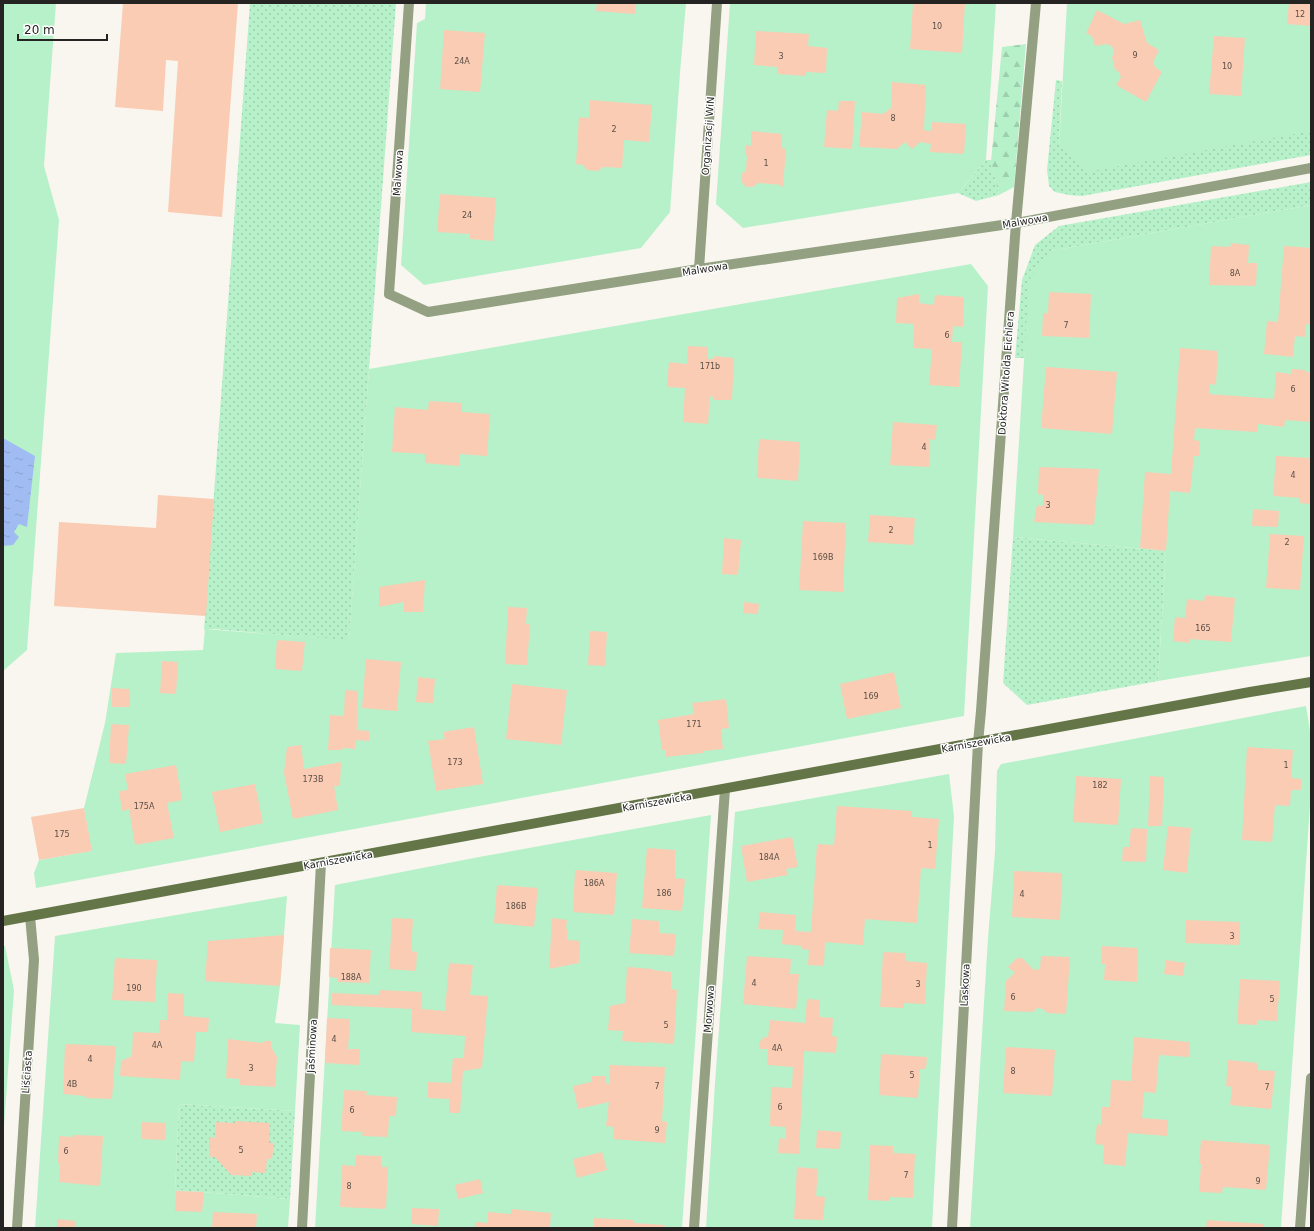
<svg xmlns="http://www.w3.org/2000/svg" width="1314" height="1231" font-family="'DejaVu Sans',sans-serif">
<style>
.grass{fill:url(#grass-dots)}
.forest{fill:url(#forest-firs)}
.garden{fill:#b7f1ca}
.water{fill:url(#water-ripples)}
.building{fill:#faccb3}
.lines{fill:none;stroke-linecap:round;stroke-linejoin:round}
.street{stroke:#93a081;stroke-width:10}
.secondary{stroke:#647648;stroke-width:10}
.labels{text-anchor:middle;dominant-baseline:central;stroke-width:3;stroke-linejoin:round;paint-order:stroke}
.number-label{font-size:8px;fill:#5a4e46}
.street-label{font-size:10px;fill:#252422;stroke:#fff}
</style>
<defs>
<pattern id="grass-dots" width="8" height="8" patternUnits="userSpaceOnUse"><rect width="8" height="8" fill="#b7f1ca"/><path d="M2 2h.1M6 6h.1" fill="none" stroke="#9dcead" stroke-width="1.8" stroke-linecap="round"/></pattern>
<pattern id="forest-firs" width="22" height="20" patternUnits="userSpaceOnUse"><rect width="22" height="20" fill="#b7f1ca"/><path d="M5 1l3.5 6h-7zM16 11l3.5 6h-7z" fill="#9dcead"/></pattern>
<pattern id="water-ripples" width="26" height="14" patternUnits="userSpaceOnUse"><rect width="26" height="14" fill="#a1bcf3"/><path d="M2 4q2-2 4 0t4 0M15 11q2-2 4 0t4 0" fill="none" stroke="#8aa1d0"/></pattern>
</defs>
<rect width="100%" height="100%" fill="#f9f6ef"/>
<g class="grass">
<path d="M 250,3 L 396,3 L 349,641 L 214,629 L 204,630 Z"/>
<path d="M 1056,80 L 1062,81 L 1059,145 L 1311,131 L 1311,155 L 1082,196 L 1069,195 L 1055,192 L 1049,186 L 1047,170 Z"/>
<path d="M 986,160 L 991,160 L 999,195 L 976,201 L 958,193 Z"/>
<path d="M 1311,182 L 1311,205 L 1050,251 L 1024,358 L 1015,358 L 1022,280 L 1035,245 L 1059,226 Z"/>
<path d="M 1013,537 L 1166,551 L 1158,681 L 1027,705 L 1003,683 Z"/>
<path d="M 179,1104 L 295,1111 L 290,1199 L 175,1190 Z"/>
</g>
<path class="forest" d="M 1026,44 L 1014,187 L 999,195 L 991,161 L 1002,47 Z"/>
<g class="garden">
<path d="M 3,3 L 56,3 L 44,166 L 59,220 L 27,650 L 3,671 Z"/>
<path d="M 426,3 L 686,3 L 680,73 L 670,212 L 641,248 L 424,285 L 401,265 L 417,23 L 425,19 Z"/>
<path d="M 730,3 L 996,3 L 986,160 L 958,193 L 743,228 L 716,204 Z"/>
<path d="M 1067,3 L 1311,3 L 1311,131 L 1086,172 L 1059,145 Z"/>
<path d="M 1311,205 L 1311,656 L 1158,681 L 1166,551 L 1013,537 L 1029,280 L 1050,251 Z"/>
<path d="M 971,264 L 988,286 L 964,716 L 36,888 L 34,873 L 39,860 L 91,851 L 84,808 L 105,723 L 116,653 L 203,650 L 205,629 L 349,640 L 369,369 Z"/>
<path d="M 1306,706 L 1311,737 L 1311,790 L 1281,1228 L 970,1228 L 988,938 L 995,852 L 997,771 L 1001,764 Z"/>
<path d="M 949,774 L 954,816 L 932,1228 L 706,1228 L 715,1083 L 735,812 Z"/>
<path d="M 711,815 L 682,1228 L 315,1228 L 335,885 L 479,857 Z"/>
<path d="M 287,896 L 280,986 L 275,1023 L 300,1025 L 295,1111 L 179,1104 L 175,1190 L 290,1199 L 288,1228 L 35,1228 L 55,936 Z"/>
<path d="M 3,946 L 5,946 L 14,990 L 3,1139 Z"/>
</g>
<path class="water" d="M 3,438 L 35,456 L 27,527 L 19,524 L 14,532 L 19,537 L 13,545 L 3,546 Z"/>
<g class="building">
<path d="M 123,3 L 238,3 L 222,217 L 168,212 L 178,61 L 166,60 L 163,111 L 115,107 Z"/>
<path d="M 597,3 L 636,3 L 635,14 L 596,11 Z"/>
<path d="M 913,3 L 965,3 L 962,53 L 910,49 Z"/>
<path d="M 1289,3 L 1311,3 L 1311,26 L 1287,24 Z"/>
<path d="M 1097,10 L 1124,24 L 1140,20 L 1147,43 L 1159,50 L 1153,62 L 1155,67 L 1162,72 L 1146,102 L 1116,85 L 1121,77 L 1119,72 L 1115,70 L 1112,57 L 1114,53 L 1112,46 L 1106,44 L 1095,46 L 1092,36 L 1086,33 Z"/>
<path d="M 444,30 L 485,33 L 480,92 L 440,89 Z"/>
<path d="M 756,31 L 809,34 L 808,46 L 827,48 L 826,73 L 806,72 L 806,76 L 777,74 L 777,67 L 754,65 Z"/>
<path d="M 1214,36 L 1245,38 L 1241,96 L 1209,94 Z"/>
<path d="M 892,82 L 926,85 L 924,130 L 931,131 L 932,122 L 966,124 L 964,154 L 930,152 L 931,144 L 920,142 L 912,149 L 905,142 L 897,149 L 859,147 L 862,112 L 883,114 L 891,108 Z"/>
<path d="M 590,100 L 652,105 L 649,142 L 624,140 L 622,168 L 603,167 L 598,171 L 587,170 L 583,165 L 576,164 L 579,117 L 589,118 Z"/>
<path d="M 839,101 L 855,101 L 852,149 L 824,147 L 827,110 L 838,111 Z"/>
<path d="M 751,131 L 782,134 L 781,148 L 786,149 L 783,187 L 781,187 L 781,185 L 758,183 L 753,187 L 746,187 L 741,181 L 741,174 L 746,171 L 747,155 L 745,155 L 746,145 L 751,146 Z"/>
<path d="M 440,194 L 496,198 L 493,241 L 470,239 L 470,234 L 437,232 Z"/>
<path d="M 1231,243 L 1249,245 L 1248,263 L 1257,263 L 1256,286 L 1209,285 L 1211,246 L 1230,247 Z"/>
<path d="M 1284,246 L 1311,248 L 1311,325 L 1306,324 L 1305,337 L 1295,336 L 1293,357 L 1264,354 L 1267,321 L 1278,322 Z"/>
<path d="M 1049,292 L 1091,294 L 1089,338 L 1042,336 L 1043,313 L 1048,313 Z"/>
<path d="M 919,294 L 919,303 L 934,305 L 935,295 L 964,297 L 963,327 L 953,326 L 952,342 L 962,342 L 959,387 L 929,385 L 932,349 L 913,348 L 914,324 L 896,323 L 897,298 Z"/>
<path d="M 688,346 L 708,347 L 708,359 L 714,359 L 714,356 L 734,358 L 732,400 L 713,400 L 713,397 L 710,396 L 708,424 L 683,422 L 685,388 L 667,387 L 669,362 L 687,364 Z"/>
<path d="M 1180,348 L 1218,351 L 1216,385 L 1210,384 L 1209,394 L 1274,399 L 1276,372 L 1291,374 L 1292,369 L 1306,370 L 1306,372 L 1311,372 L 1311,422 L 1285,420 L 1284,427 L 1258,424 L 1257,432 L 1195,428 L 1194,440 L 1200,441 L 1199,456 L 1194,456 L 1190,493 L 1170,491 L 1166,551 L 1140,548 L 1145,472 L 1171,474 Z"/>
<path d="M 1046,367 L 1117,372 L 1112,434 L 1041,428 Z"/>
<path d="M 429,401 L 462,403 L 462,412 L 490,414 L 487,456 L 460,454 L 459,466 L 425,463 L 425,454 L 392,452 L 395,407 L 428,410 Z"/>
<path d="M 893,422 L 937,425 L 935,440 L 930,439 L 929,467 L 890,465 Z"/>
<path d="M 759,439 L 800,442 L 798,481 L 757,478 Z"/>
<path d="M 1276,456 L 1311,458 L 1311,504 L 1299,503 L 1300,498 L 1273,496 Z"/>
<path d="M 1039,467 L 1099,469 L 1094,525 L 1034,522 L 1037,505 L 1043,506 L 1043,495 L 1038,494 Z"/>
<path d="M 158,495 L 214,499 L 206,616 L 54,606 L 59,522 L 156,528 Z"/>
<path d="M 1253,509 L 1279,511 L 1278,527 L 1252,526 Z"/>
<path d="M 870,515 L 915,518 L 913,545 L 868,542 Z"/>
<path d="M 803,521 L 846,523 L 843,592 L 799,590 Z"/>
<path d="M 1270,534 L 1304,536 L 1300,590 L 1266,588 Z"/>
<path d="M 724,538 L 741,540 L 738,575 L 722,574 Z"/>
<path d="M 425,580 L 423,612 L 404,612 L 404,602 L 379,607 L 379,587 Z"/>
<path d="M 1205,595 L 1235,598 L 1231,642 L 1189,639 L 1189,643 L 1173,641 L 1175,617 L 1185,618 L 1187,599 L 1204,601 Z"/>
<path d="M 744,602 L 759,604 L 758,614 L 743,613 Z"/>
<path d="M 508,607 L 527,608 L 526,624 L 530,624 L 527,665 L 505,664 Z"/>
<path d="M 590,631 L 607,632 L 605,666 L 588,665 Z"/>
<path d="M 277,640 L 305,642 L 302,671 L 275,669 Z"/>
<path d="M 366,659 L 401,662 L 397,711 L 362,708 Z"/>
<path d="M 162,661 L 178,662 L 176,694 L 160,693 Z"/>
<path d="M 894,672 L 901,708 L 847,719 L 840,684 Z"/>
<path d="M 418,677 L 435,679 L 433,703 L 416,702 Z"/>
<path d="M 512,684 L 567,690 L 561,745 L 506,739 Z"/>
<path d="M 112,688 L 130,689 L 130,707 L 112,707 Z"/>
<path d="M 345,690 L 358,691 L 357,730 L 369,731 L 369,741 L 356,740 L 355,749 L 343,748 L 342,750 L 328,750 L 330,715 L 344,716 Z"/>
<path d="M 726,699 L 729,728 L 721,729 L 723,749 L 703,751 L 703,753 L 666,757 L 666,750 L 662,750 L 658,720 L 694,714 L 692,703 Z"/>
<path d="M 111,724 L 129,725 L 126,764 L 109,763 Z"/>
<path d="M 474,727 L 483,784 L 436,791 L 428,741 L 445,739 L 443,732 Z"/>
<path d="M 301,745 L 304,769 L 341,762 L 340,786 L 334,786 L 338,810 L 293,819 L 284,773 L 287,747 Z"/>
<path d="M 1247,747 L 1293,750 L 1291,778 L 1301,779 L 1301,790 L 1291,790 L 1290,806 L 1275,805 L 1272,842 L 1242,840 Z"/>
<path d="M 176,765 L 182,800 L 167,803 L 174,838 L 135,845 L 129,809 L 122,811 L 119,791 L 128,790 L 125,774 Z"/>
<path d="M 1076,776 L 1121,779 L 1118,825 L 1073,822 Z"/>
<path d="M 1150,776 L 1164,777 L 1162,826 L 1148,826 Z"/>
<path d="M 255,784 L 263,823 L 220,832 L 212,792 Z"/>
<path d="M 837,806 L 912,811 L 912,817 L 939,819 L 935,869 L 921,868 L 917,923 L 865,919 L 863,945 L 825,942 L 824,966 L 808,965 L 809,950 L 802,949 L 802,946 L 782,944 L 783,930 L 758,929 L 760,912 L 796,915 L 795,931 L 811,932 L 817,844 L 834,845 Z"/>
<path d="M 84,808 L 92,851 L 39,860 L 31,817 Z"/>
<path d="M 1168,826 L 1191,828 L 1187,873 L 1163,870 Z"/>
<path d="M 1131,828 L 1147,829 L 1146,862 L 1122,861 L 1123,847 L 1129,847 Z"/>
<path d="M 792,837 L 798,867 L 786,869 L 788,875 L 747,882 L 741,846 Z"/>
<path d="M 647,848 L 675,850 L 675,878 L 685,879 L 682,911 L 642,908 Z"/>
<path d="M 575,870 L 617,873 L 614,915 L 573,912 Z"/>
<path d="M 1014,871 L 1062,873 L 1060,920 L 1012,917 Z"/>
<path d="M 497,885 L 538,888 L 534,927 L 494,923 Z"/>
<path d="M 392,918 L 413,919 L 411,951 L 417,952 L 416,971 L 389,969 Z"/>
<path d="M 552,918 L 567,920 L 566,929 L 568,929 L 567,940 L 580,941 L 579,963 L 549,969 Z"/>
<path d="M 632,919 L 659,921 L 659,933 L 676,934 L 674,956 L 629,953 Z"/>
<path d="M 1186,920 L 1240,922 L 1240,945 L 1185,943 Z"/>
<path d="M 284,935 L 280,986 L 205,981 L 208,941 Z"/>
<path d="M 1102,946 L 1138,948 L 1137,982 L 1104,980 L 1105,964 L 1101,964 Z"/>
<path d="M 330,948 L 371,950 L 369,983 L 337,982 L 337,978 L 329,977 Z"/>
<path d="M 883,952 L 906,953 L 906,961 L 927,963 L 925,1004 L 904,1003 L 904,1008 L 880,1007 Z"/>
<path d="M 747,956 L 791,959 L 790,974 L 799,974 L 796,1009 L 743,1004 Z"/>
<path d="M 1041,956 L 1070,957 L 1066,1014 L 1047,1013 L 1043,1009 L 1037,1008 L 1033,1012 L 1004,1011 L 1006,981 L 1015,973 L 1008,967 L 1017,958 L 1022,958 L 1034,970 L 1040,969 Z"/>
<path d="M 115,958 L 157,960 L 155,1002 L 112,1000 Z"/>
<path d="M 1166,960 L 1185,963 L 1183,976 L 1164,974 Z"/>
<path d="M 449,963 L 473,965 L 470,995 L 488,996 L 482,1068 L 463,1071 L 460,1113 L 449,1113 L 449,1099 L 428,1098 L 428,1082 L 451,1083 L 453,1058 L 464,1058 L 465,1036 L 411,1032 L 412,1009 L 331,1005 L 332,993 L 379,995 L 379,990 L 422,992 L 421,1009 L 445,1011 Z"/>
<path d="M 627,967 L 653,969 L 653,970 L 671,972 L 671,989 L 677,990 L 674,1044 L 648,1042 L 648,1043 L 622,1041 L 623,1031 L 608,1030 L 610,1006 L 625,1003 Z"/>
<path d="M 1240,979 L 1280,981 L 1277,1021 L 1257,1020 L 1257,1025 L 1237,1024 Z"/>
<path d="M 168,993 L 184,994 L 184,1016 L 209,1018 L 208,1032 L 196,1032 L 194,1062 L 181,1061 L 180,1080 L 120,1076 L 121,1061 L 132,1056 L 133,1032 L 159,1033 L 160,1020 L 167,1020 Z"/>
<path d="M 807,999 L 820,1000 L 819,1017 L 833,1018 L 832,1036 L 837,1037 L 836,1053 L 804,1051 L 799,1154 L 778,1153 L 779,1138 L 786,1139 L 786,1127 L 770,1126 L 771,1087 L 792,1088 L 793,1067 L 767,1065 L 768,1049 L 759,1049 L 759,1043 L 764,1037 L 768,1037 L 770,1020 L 805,1023 Z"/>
<path d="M 327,1018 L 350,1019 L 348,1049 L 360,1049 L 359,1065 L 325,1063 Z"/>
<path d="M 1134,1037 L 1190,1042 L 1189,1057 L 1159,1055 L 1156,1093 L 1144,1092 L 1142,1118 L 1168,1120 L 1167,1136 L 1128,1133 L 1125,1166 L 1103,1164 L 1104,1145 L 1095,1144 L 1097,1124 L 1101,1125 L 1102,1107 L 1110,1107 L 1111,1080 L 1131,1081 Z"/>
<path d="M 228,1039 L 263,1043 L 263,1041 L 271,1041 L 271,1047 L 277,1057 L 275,1087 L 240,1085 L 240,1079 L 226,1078 Z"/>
<path d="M 65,1044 L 116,1046 L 112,1099 L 85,1098 L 85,1096 L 63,1094 Z"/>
<path d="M 1006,1047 L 1055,1050 L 1052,1096 L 1003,1093 Z"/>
<path d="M 881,1054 L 927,1057 L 926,1069 L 920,1069 L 918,1098 L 879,1095 Z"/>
<path d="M 1228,1060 L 1258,1063 L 1257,1070 L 1275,1071 L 1271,1109 L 1230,1105 L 1232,1087 L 1226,1086 Z"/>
<path d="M 610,1065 L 665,1067 L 662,1121 L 667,1122 L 665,1143 L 613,1139 L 614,1127 L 606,1126 L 609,1102 L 578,1109 L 573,1086 L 591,1082 L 592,1076 L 606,1076 L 606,1083 L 609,1084 Z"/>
<path d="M 344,1090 L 367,1091 L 366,1095 L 397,1097 L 396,1116 L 389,1116 L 388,1137 L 362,1136 L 363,1132 L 341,1131 Z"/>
<path d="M 236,1121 L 270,1123 L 269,1143 L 274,1143 L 272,1159 L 267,1159 L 266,1173 L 252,1172 L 252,1176 L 231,1175 L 215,1157 L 209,1157 L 210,1137 L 215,1138 L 216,1122 L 235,1123 Z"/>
<path d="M 142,1122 L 166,1123 L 165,1140 L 141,1139 Z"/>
<path d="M 817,1130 L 841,1132 L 840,1149 L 816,1148 Z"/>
<path d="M 74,1135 L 103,1136 L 100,1186 L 59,1182 L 60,1163 L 58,1163 L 59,1136 L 74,1137 Z"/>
<path d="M 1201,1140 L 1270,1145 L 1266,1190 L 1223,1187 L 1222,1193 L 1199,1192 L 1201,1164 L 1199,1164 Z"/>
<path d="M 870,1145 L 893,1146 L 893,1153 L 915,1154 L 913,1198 L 890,1197 L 890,1201 L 868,1200 Z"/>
<path d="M 602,1152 L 607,1170 L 577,1178 L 573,1159 Z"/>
<path d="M 356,1155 L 381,1156 L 381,1167 L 388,1167 L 386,1209 L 340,1207 L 342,1165 L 355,1166 Z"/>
<path d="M 797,1167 L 818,1169 L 816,1196 L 825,1197 L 823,1220 L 794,1219 Z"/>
<path d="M 480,1179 L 483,1193 L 458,1199 L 455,1185 Z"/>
<path d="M 176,1191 L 204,1192 L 202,1212 L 175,1211 Z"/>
<path d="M 412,1208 L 439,1209 L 438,1226 L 411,1224 Z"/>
<path d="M 511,1209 L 551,1213 L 550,1228 L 475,1228 L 475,1222 L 488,1223 L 488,1212 L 511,1214 Z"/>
<path d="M 213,1212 L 257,1214 L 256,1228 L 212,1228 Z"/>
<path d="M 594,1218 L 634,1220 L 634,1223 L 665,1225 L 664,1228 L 594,1228 Z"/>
<path d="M 57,1219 L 76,1221 L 76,1228 L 57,1228 Z"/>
<path d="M 1207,1220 L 1264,1224 L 1263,1228 L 1206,1228 Z"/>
</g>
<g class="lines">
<g class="street">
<path d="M 409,3 L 389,294 L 428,312 L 699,269 L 1016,223 L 1311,168"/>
<path d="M 699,269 L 717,3"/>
<path d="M 17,1228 L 34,960 L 30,916"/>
<path d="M 302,1228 L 321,863"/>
<path d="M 694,1228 L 725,789"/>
<path d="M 952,1228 L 978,743 L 981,711 L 1016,223 L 1036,3"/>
<path d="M 1300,1228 L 1311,1078"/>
</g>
<path class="secondary" d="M 3,921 L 1250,692 L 1311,682"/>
</g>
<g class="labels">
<g class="number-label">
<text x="1300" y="14">12</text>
<text x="937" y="26">10</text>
<text x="1135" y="55">9</text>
<text x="781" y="56">3</text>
<text x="462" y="61">24A</text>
<text x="1227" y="66">10</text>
<text x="893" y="118">8</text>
<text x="614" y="129">2</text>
<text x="766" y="163">1</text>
<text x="467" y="215">24</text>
<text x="1235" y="273">8A</text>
<text x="1066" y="325">7</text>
<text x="947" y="335">6</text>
<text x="710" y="366">171b</text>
<text x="1293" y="389">6</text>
<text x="924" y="447">4</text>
<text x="1293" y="475">4</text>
<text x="1048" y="505">3</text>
<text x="891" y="530">2</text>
<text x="1287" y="542">2</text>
<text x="823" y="557">169B</text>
<text x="1203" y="628">165</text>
<text x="871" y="696">169</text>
<text x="694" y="724">171</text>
<text x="455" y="762">173</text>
<text x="1286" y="765">1</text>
<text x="313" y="779">173B</text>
<text x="1100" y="785">182</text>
<text x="144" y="806">175A</text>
<text x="62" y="834">175</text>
<text x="930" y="845">1</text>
<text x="769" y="857">184A</text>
<text x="594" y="883">186A</text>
<text x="664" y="893">186</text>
<text x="1022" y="894">4</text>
<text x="516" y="906">186B</text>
<text x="1232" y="936">3</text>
<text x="351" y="977">188A</text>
<text x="754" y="983">4</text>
<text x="918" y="984">3</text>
<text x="134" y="988">190</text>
<text x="1013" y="997">6</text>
<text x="1272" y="999">5</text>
<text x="666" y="1025">5</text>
<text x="334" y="1039">4</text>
<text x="157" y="1045">4A</text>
<text x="777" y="1048">4A</text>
<text x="90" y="1059">4</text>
<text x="251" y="1068">3</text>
<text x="1013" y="1071">8</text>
<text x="912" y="1075">5</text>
<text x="72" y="1084">4B</text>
<text x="657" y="1086">7</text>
<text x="1267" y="1087">7</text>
<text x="780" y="1107">6</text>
<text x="352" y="1110">6</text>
<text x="657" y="1130">9</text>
<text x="241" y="1150">5</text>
<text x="66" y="1151">6</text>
<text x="906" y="1175">7</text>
<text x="1258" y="1181">9</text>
<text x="349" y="1186">8</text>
</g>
<g class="street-label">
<text transform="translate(708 136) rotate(-86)">Organizacji WiN</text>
<text transform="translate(398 173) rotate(-86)">Malwowa</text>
<text transform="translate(1025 221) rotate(-10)">Malwowa</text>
<text transform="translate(705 269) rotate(-9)">Malwowa</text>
<text transform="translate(1006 373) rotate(-86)">Doktora Witolda Eichlera</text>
<text transform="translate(976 743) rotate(-10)">Karniszewicka</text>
<text transform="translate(657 802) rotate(-10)">Karniszewicka</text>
<text transform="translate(338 860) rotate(-10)">Karniszewicka</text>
<text transform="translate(965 985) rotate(-87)">Laskowa</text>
<text transform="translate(709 1009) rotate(-86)">Morwowa</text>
<text transform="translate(312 1046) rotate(-87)">Jaśminowa</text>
<text transform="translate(27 1072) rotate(-86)">Liściasta</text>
</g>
</g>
<rect width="1314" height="1231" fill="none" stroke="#252422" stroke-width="8"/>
<path d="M18 34v6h89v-6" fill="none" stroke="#252422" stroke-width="2"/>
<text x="24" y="34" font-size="12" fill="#252422" stroke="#ffffff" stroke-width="3" paint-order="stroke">20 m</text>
</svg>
